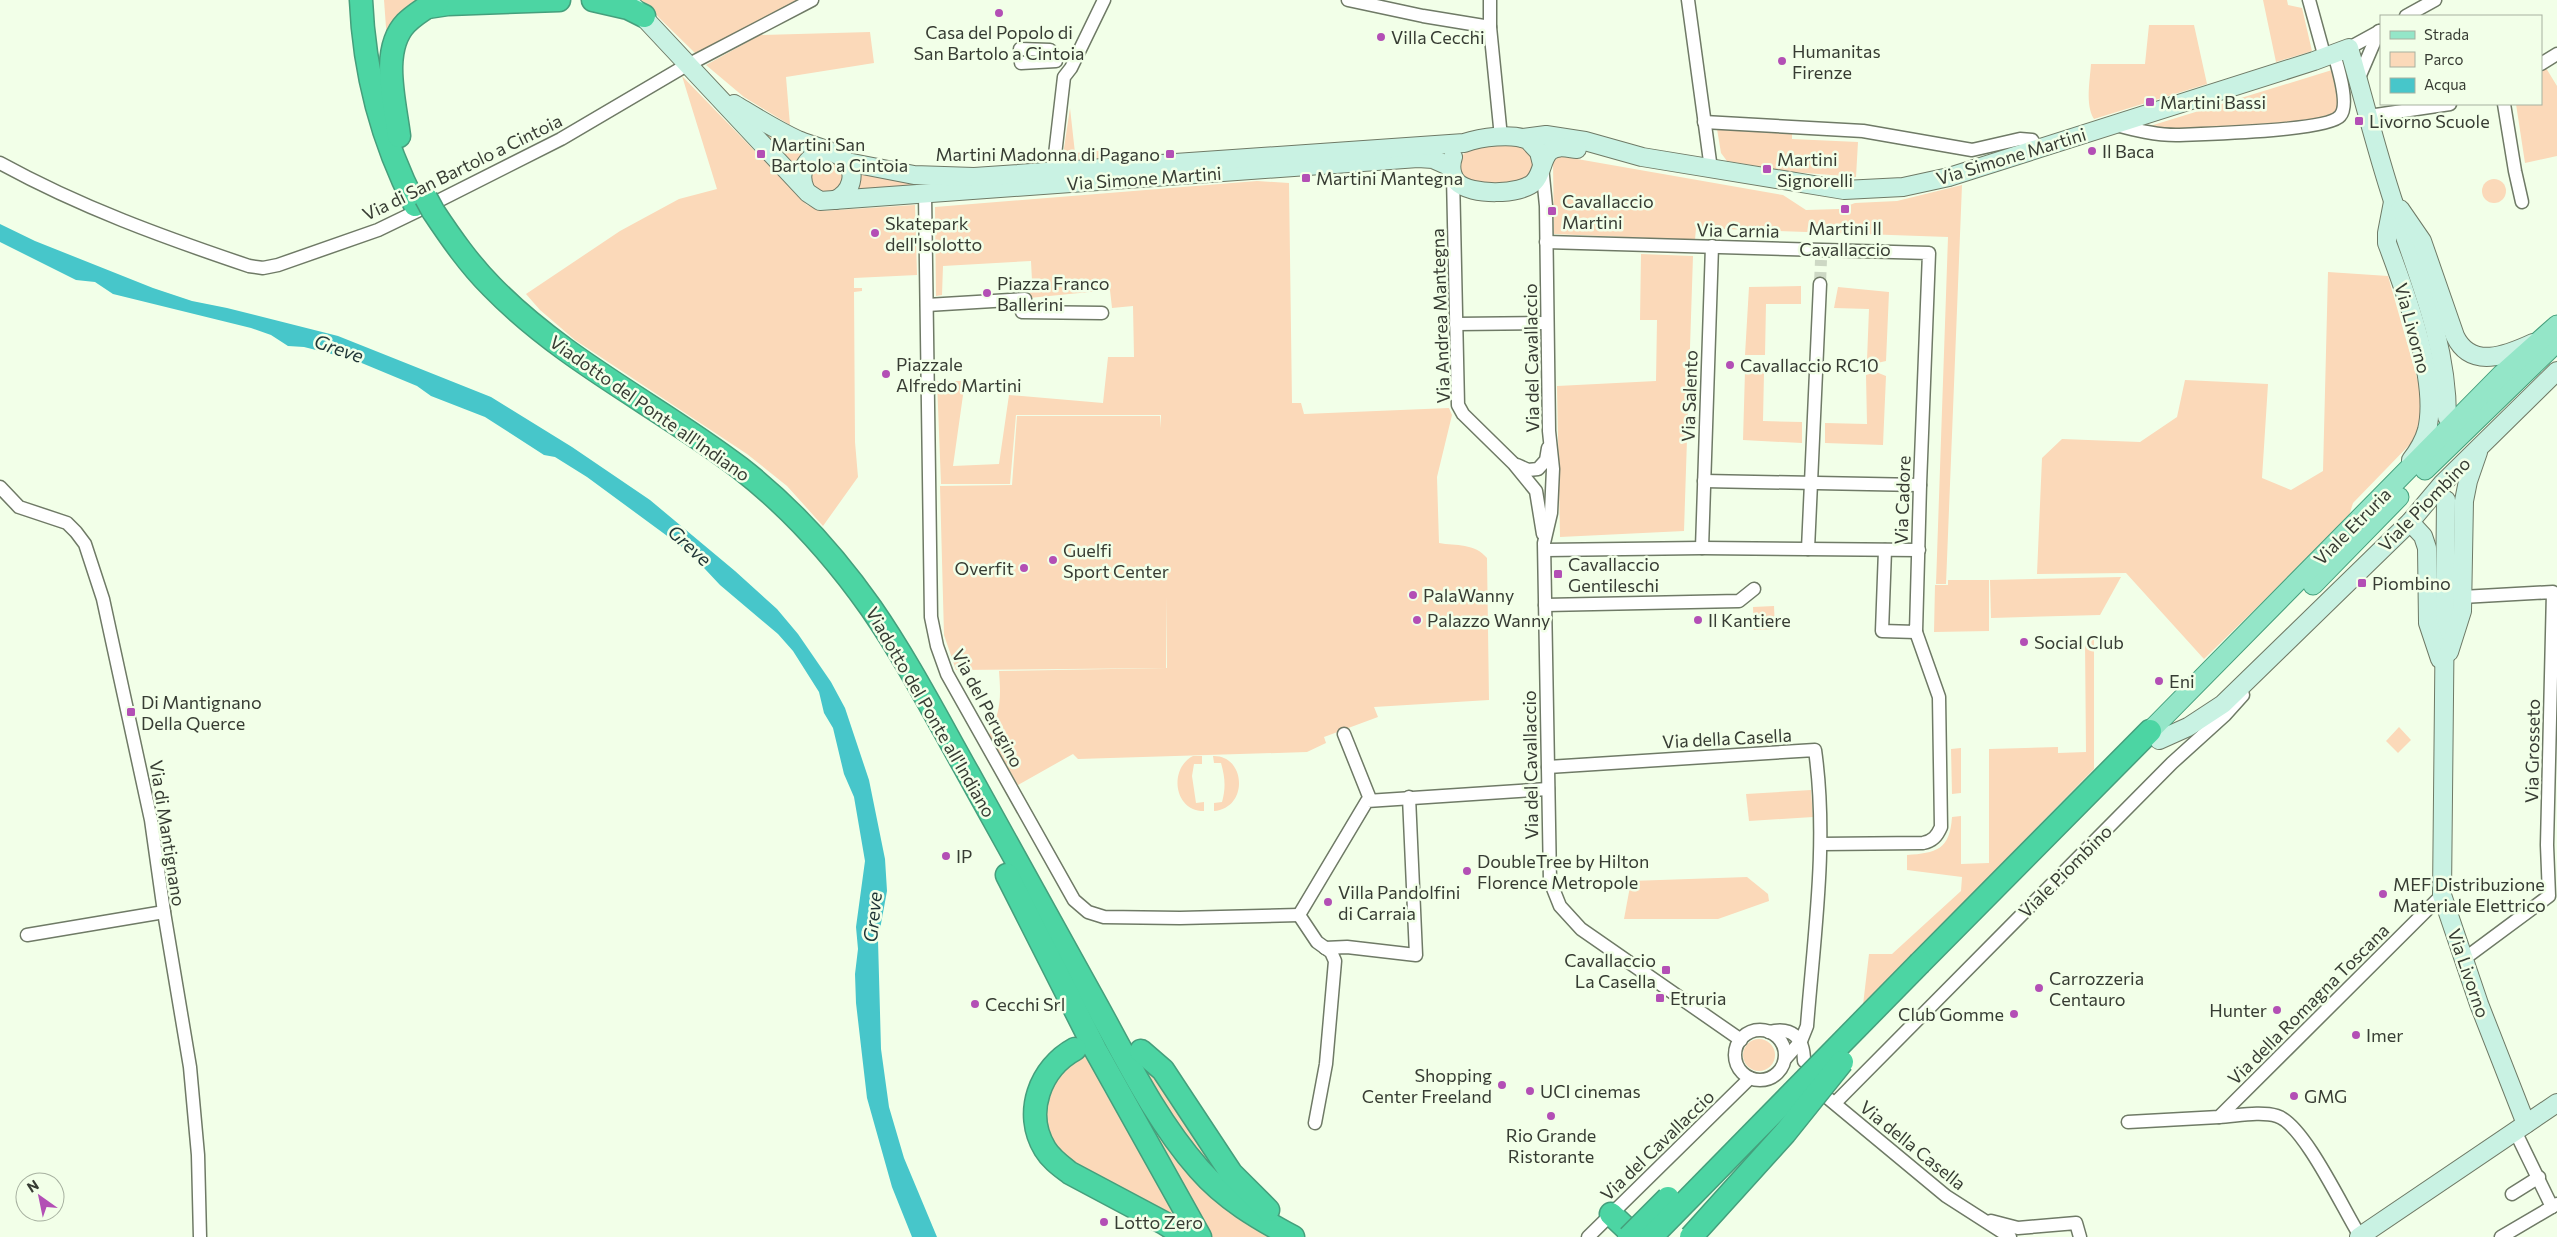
<svg xmlns="http://www.w3.org/2000/svg" width="2557" height="1237" font-family="Commissioner,sans-serif">
<style>
.green{fill:#fbd9b9}
.water{fill:#47c6ca}
.lines{fill:none;stroke-linecap:round;stroke-linejoin:round}
.street-tunnel{stroke:#cdd8c4;stroke-width:12;stroke-dasharray:12 6;stroke-linecap:butt}
.street-casing{stroke:#6f7a66;stroke-width:15}
.secondary-casing{stroke:#6f7a66;stroke-width:20}
.primary-casing{stroke:#459f7c;stroke-width:21}
.highway-casing{stroke:#459f7c;stroke-width:25}
.street{stroke:#fff;stroke-width:12}
.secondary{stroke:#c9f2e3;stroke-width:18}
.primary{stroke:#94e6c8;stroke-width:19}
.highway{stroke:#4cd5a3;stroke-width:22}
.highway-bridge-casing{stroke:#459f7c;stroke-width:25;stroke-linecap:butt}
.highway-bridge{stroke:#4cd5a3;stroke-width:22}
.poi-dot{fill:#b34fb5;stroke:#f2ffe8;stroke-width:2}
.labels{text-anchor:middle;dominant-baseline:central;stroke-width:5;stroke-linejoin:round;paint-order:stroke}
.poi-label{font-size:18px;fill:#373c33;stroke:#f2ffe8;text-anchor:start}
.street-label{font-size:18px;fill:#373c33;stroke:#f2ffe8}
.water-label{font-size:19px;font-style:italic;fill:#1f3536;stroke:#f2ffe8}
</style>
<rect width="100%" height="100%" fill="#f2ffe8"/>
<g class="green">
<path d="M 384,0 L 428,0 L 387,41 Z"/>
<path d="M 641,0 L 804,0 L 696,54 Z"/>
<path d="M 2263,0 L 2287,0 L 2288,5 L 2302,8 L 2312,51 L 2276,62 Z"/>
<path d="M 2149,25 L 2194,25 L 2207,84 L 2094,119 C 2085,105 2090,80 2091,64 L 2145,64 Z"/>
<path d="M 870,32 L 874,63 L 786,77 L 790,125 L 744,97 L 706,65 L 760,35 Z"/>
<path d="M 2546,68 L 2557,86 L 2557,156 L 2525,163 L 2516,104 L 2541,104 L 2541,72 Z"/>
<path d="M 2332,70 L 2339,107 L 2333,117 L 2263,125 L 2161,129 L 2150,126 Z"/>
<path d="M 682,76 L 807,205 L 821,211 L 915,205 L 917,275 L 854,278 L 854,288 L 862,288 L 862,291 L 854,292 L 855,442 L 858,477 L 823,526 L 787,486 L 747,454 L 575,340 L 540,310 L 526,294 L 620,231 L 679,199 L 717,189 Z"/>
<path d="M 1070,108 L 1075,153 L 1107,150 L 1108,159 L 1062,162 Z"/>
<path d="M 753,123 L 814,151 L 799,171 Z"/>
<path d="M 1717,129 L 1792,134 L 1792,139 L 1858,142 L 1856,177 L 1793,172 L 1727,161 L 1721,153 Z"/>
<path d="M 1517,144 L 1521,145 L 1534,157 L 1533,174 L 1517,184 L 1471,184 L 1460,173 L 1459,160 C 1470,141 1498,145 1517,144 Z"/>
<path d="M 1560,156 L 1783,195 L 1806,210 L 1839,209 L 1855,203 L 1897,201 L 1962,185 L 1946,584 L 1936,584 L 1948,237 L 1696,228 L 1695,240 L 1554,234 L 1553,162 Z"/>
<circle cx="827" cy="177" r="17"/>
<path d="M 857,169 L 918,180 L 919,190 L 853,193 Z"/>
<circle cx="2494" cy="191" r="12"/>
<path d="M 1257,181 L 1289,183 L 1292,403 L 1301,403 L 1304,414 L 1449,408 L 1452,415 L 1437,477 L 1439,543 C 1456,546 1475,543 1487,558 L 1489,700 L 1374,707 L 1378,717 L 1324,737 L 1326,743 L 1307,752 L 1078,759 L 1073,754 L 1018,785 L 989,735 C 1001,710 1001,698 999,671 L 1167,668 L 1166,596 L 1166,668 L 956,670 L 944,635 L 940,486 L 1012,485 L 1017,416 L 1160,416 L 1161,428 L 1161,415 L 1016,415 L 1010,484 L 941,484 L 937,381 L 965,381 L 953,466 L 999,464 L 1009,395 L 1103,403 L 1108,357 L 1134,357 L 1133,306 L 1112,308 L 1110,290 L 1029,298 L 1032,281 L 1031,261 L 943,266 L 942,295 L 936,296 L 935,207 Z"/>
<path d="M 1641,254 L 1693,256 L 1684,531 L 1560,537 L 1557,386 L 1656,381 L 1657,320 L 1640,320 Z"/>
<path d="M 2328,272 L 2388,276 L 2421,392 L 2419,435 L 2353,503 L 2348,519 L 2204,659 L 2126,573 L 2037,574 L 2042,458 L 2062,439 L 2140,442 L 2177,417 L 2185,380 L 2268,384 L 2262,478 L 2291,490 L 2323,471 Z"/>
<path d="M 1801,286 L 1801,304 L 1766,304 L 1765,355 L 1745,355 L 1749,287 Z"/>
<path d="M 1838,287 L 1889,292 L 1886,361 L 1877,363 L 1867,360 L 1869,309 L 1834,308 Z"/>
<path d="M 1745,371 L 1764,372 L 1763,421 L 1802,422 L 1802,443 L 1743,440 Z"/>
<path d="M 1876,372 L 1886,376 L 1883,445 L 1825,443 L 1825,423 L 1867,424 L 1866,375 Z"/>
<path d="M 2121,577 L 2100,615 L 1991,618 L 1990,580 Z"/>
<path d="M 1948,580 L 1989,580 L 1989,631 L 1934,632 L 1935,585 L 1948,585 Z"/>
<path d="M 1774,606 L 1775,629 L 1754,630 L 1753,607 Z"/>
<path d="M 2094,639 L 2094,769 L 1863,1005 L 1869,954 L 1892,954 L 1961,891 L 1962,877 L 1907,870 L 1907,855 C 1936,853 1950,850 1952,817 L 1961,816 L 1961,864 L 1989,863 L 1989,749 L 2058,747 L 2058,753 L 2086,752 L 2085,641 Z"/>
<path d="M 2399,727 L 2411,740 L 2398,753 L 2386,741 Z"/>
<path d="M 1961,748 L 1961,793 L 1952,794 L 1951,749 Z"/>
<path d="M 1193,756 L 1202,756 L 1202,764 L 1194,764 L 1192,776 L 1196,803 L 1204,802 L 1204,811 C 1173,811 1169,768 1193,756 Z"/>
<path d="M 1213,756 C 1246,755 1249,808 1214,811 L 1214,803 L 1222,802 C 1226,788 1225,777 1221,763 L 1214,763 Z"/>
<path d="M 1811,790 L 1813,817 L 1749,821 L 1746,794 Z"/>
<path d="M 1747,877 L 1768,894 L 1769,901 L 1718,919 L 1624,919 L 1631,881 Z"/>
<circle cx="1759" cy="1055" r="16"/>
<path d="M 1087,1052 L 1104,1091 L 1190,1232 L 1063,1158 L 1048,1135 L 1043,1108 L 1060,1069 Z"/>
<path d="M 1136,1055 L 1153,1069 L 1221,1172 L 1217,1177 L 1173,1120 Z"/>
<path d="M 1157,1123 L 1285,1237 L 1206,1237 L 1148,1136 Z"/>
</g>
<path class="water" d="M 0,224 L 35,241 L 153,288 L 192,301 L 227,308 L 338,336 L 491,397 L 572,447 L 650,500 L 735,571 L 777,609 L 798,634 L 831,682 L 845,708 L 869,780 L 885,859 L 887,891 L 878,940 L 881,1049 L 889,1107 L 904,1158 L 937,1237 L 912,1237 L 892,1187 L 867,1098 L 856,1003 L 855,974 L 858,949 L 856,927 L 865,861 L 854,797 L 844,774 L 833,728 L 824,713 L 819,692 L 793,651 L 778,634 L 720,585 L 689,552 L 587,477 L 555,457 L 544,455 L 485,417 L 431,396 L 417,386 L 352,359 L 304,347 L 288,346 L 271,335 L 251,328 L 113,294 L 95,282 L 76,280 L 0,242 Z"/>
<g class="lines">
<path class="street-tunnel" d="M 1820,284 L 1821,260"/>
<defs>
<g id="street">
<path d="M 1348,0 L 1423,16 L 1490,27"/>
<path d="M 1490,0 L 1490,27 L 1501,137"/>
<path d="M 1688,0 L 1711,169"/>
<path d="M 2309,0 L 2325,58"/>
<path d="M 2406,16 L 2435,0"/>
<path d="M 2349,48 L 2380,31"/>
<path d="M 1020,49 L 1050,50 L 1057,58"/>
<path d="M 1021,63 L 1056,61"/>
<path d="M 2541,64 L 2557,54"/>
<path d="M 2358,80 L 2379,31"/>
<path d="M 2504,104 L 2515,171 L 2522,202"/>
<path d="M 2369,116 L 2450,104"/>
<path d="M 1704,122 L 1863,131 L 1972,150 L 2020,139 L 2032,140 L 2037,148"/>
<path d="M 2116,125 C 2135,130 2155,135 2176,135 C 2200,134 2328,131 2340,116 C 2350,105 2338,68 2334,54"/>
<path d="M 0,163 C 80,207 163,237 249,266 L 263,268 L 278,265 L 378,230 L 438,201 L 561,139 L 680,69 L 812,0"/>
<path d="M 1542,166 L 1546,206 L 1549,431 L 1553,469 L 1551,513 L 1544,543 L 1550,881 L 1560,906 L 1581,929 L 1741,1040"/>
<path d="M 1053,172 L 1064,77 L 1071,68 L 1104,0"/>
<path d="M 1453,176 L 1458,405 L 1463,414 L 1514,464 L 1536,491 L 1543,534"/>
<path d="M 925,194 L 931,617 L 937,646 L 947,674 L 1074,900 L 1088,912 L 1104,917 L 1180,918 L 1299,915"/>
<path d="M 1546,242 L 1929,253 L 1920,485 L 1916,632 L 1882,631 L 1885,550"/>
<path d="M 927,305 L 1025,299 L 1022,312 L 1102,313"/>
<path d="M 1456,324 L 1547,323"/>
<path d="M 1517,465 L 1528,470 L 1538,469 L 1546,460 L 1548,448"/>
<path d="M 1704,481 L 1920,485"/>
<path d="M 0,487 L 19,507 L 67,523 L 76,532 L 85,544 L 103,599 L 151,820 L 164,912 L 190,1067 L 198,1155 L 200,1237"/>
<path d="M 1702,548 L 1712,246"/>
<path d="M 1808,549 L 1820,284"/>
<path d="M 1545,550 L 1702,548 L 1919,550"/>
<path d="M 2462,597 L 2553,592 L 2547,845 L 2549,896 L 2464,959"/>
<path d="M 1545,605 L 1739,601 L 1754,589"/>
<path d="M 1344,734 L 1370,799"/>
<path d="M 1548,767 L 1815,750 C 1828,842 1814,935 1807,1026 L 1801,1041 L 1785,1059"/>
<path d="M 1821,844 L 1923,843 C 1933,841 1937,836 1941,827 L 1939,697 L 1916,632"/>
<path d="M 1299,915 L 1367,801 L 1548,789"/>
<path d="M 1299,915 L 1317,942 L 1331,952 L 1335,961 L 1326,1064 L 1315,1123"/>
<path d="M 27,935 L 164,912"/>
<path d="M 1325,948 L 1347,947 L 1416,955 L 1409,797"/>
<circle cx="1760" cy="1055" r="25"/>
<path d="M 1769,1032 C 1792,1026 1804,1038 1804,1061"/>
<path d="M 1829,1099 L 1946,1196 L 2010,1237"/>
<path d="M 1835,1103 L 2172,763 L 2225,715 L 2243,695"/>
<path d="M 2219,1117 C 2237,1116 2260,1111 2277,1116 C 2304,1124 2344,1211 2360,1236"/>
<path d="M 2128,1122 L 2219,1117 L 2442,895"/>
<path d="M 2515,1131 L 2552,1207"/>
<path d="M 2512,1194 L 2539,1177"/>
<path d="M 1991,1221 L 2018,1228 L 2076,1223 L 2080,1237"/>
<path d="M 1588,1237 L 1750,1078"/>
<path d="M 2501,1237 L 2557,1204"/>
</g>
<g id="secondary">
<path d="M 634,7 L 808,193 L 820,201 L 1418,158 L 1433,159 L 1451,167"/>
<path d="M 734,104 C 754,116 776,130 798,140 C 810,145 835,151 844,159 C 858,173 851,193 835,200"/>
<path d="M 1523,138 L 1546,135 L 1585,141 L 1642,157 L 1844,190 L 1903,187 L 1949,177 L 2314,61 L 2349,48 C 2364,100 2377,153 2394,204 C 2417,276 2447,340 2447,417"/>
<path d="M 1453,157 C 1450,166 1451,175 1457,182 C 1470,196 1522,195 1534,182 C 1543,173 1541,159 1550,151 C 1558,145 1567,148 1577,149"/>
<path d="M 847,162 L 914,175 L 974,177 L 1464,143 C 1481,137 1512,133 1528,140 L 1539,152 L 1542,164"/>
<path d="M 805,189 C 797,170 808,154 827,152"/>
<path d="M 2393,202 L 2387,233 L 2387,243 C 2405,291 2439,380 2427,430 C 2424,441 2418,451 2411,460"/>
<path d="M 2400,209 L 2422,241 L 2455,336 C 2471,370 2507,355 2533,343"/>
<path d="M 2446,500 L 2442,895 L 2479,1004 L 2526,1124"/>
<path d="M 2410,522 L 2423,536 L 2427,548 L 2428,623 L 2440,659"/>
<path d="M 2449,652 L 2462,611 L 2464,501 L 2468,481 L 2478,452"/>
<path d="M 2159,740 L 2188,727 L 2223,704 L 2410,522 L 2442,484 L 2557,371"/>
<path d="M 2359,1237 L 2557,1103"/>
</g>
<g id="primary">
<path d="M 2425,470 L 2557,342"/>
<path d="M 2313,585 L 2399,497"/>
<path d="M 2150,731 L 2502,374 L 2557,325"/>
</g>
<g id="highway">
<path d="M 361,0 C 364,72 382,141 415,205"/>
<path d="M 593,0 L 628,8 L 644,16"/>
<path d="M 428,7 L 448,4 L 559,0"/>
<path d="M 399,136 C 395,102 380,50 406,23 C 415,14 427,7 438,0"/>
<path d="M 433,211 C 451,238 469,264 492,287 C 564,361 659,406 740,468 C 790,507 835,557 871,608 C 907,660 937,718 968,773 C 1009,847 1050,921 1091,995 C 1124,1054 1154,1118 1199,1169 C 1225,1199 1258,1218 1293,1237"/>
<path d="M 1007,875 L 1095,1049 L 1200,1237"/>
<path d="M 1920,963 L 2150,731"/>
<path d="M 1075,1049 C 1040,1068 1023,1113 1045,1149 C 1051,1159 1061,1166 1070,1173 L 1164,1223 L 1186,1237"/>
<path d="M 1141,1051 L 1163,1070 L 1231,1173 L 1268,1210"/>
<path d="M 1611,1214 L 1628,1230"/>
</g>
</defs>
<use href="#street" class="street-casing"/>
<use href="#secondary" class="secondary-casing"/>
<use href="#primary" class="primary-casing"/>
<use href="#highway" class="highway-casing"/>
<use href="#street" class="street"/>
<use href="#secondary" class="secondary"/>
<use href="#primary" class="primary"/>
<use href="#highway" class="highway"/>
<defs>
<g id="highway-bridge">
<path d="M 426,198 L 433,211"/>
<path d="M 1629,1237 L 1668,1198"/>
<path d="M 1651,1237 L 1920,963"/>
<path d="M 1691,1237 L 1785,1133 L 1842,1062"/>
</g>
</defs>
<use href="#highway-bridge" class="highway-bridge-casing"/>
<use href="#highway-bridge" class="highway-bridge"/>
</g>
<g class="poi-dot">
<circle cx="999" cy="13" r="5"/>
<circle cx="1381" cy="37" r="5"/>
<circle cx="1782" cy="61" r="5"/>
<rect x="2145" y="97" width="10" height="10" rx="2.5"/>
<rect x="2354" y="116" width="10" height="10" rx="2.5"/>
<circle cx="2092" cy="151" r="5"/>
<rect x="756" y="149" width="10" height="10" rx="2.5"/>
<rect x="1165" y="149" width="10" height="10" rx="2.5"/>
<rect x="1762" y="164" width="10" height="10" rx="2.5"/>
<rect x="1301" y="173" width="10" height="10" rx="2.5"/>
<rect x="1840" y="204" width="10" height="10" rx="2.5"/>
<rect x="1547" y="206" width="10" height="10" rx="2.5"/>
<circle cx="875" cy="233" r="5"/>
<circle cx="987" cy="293" r="5"/>
<circle cx="1730" cy="365" r="5"/>
<circle cx="886" cy="374" r="5"/>
<circle cx="1053" cy="560" r="5"/>
<circle cx="1024" cy="568" r="5"/>
<rect x="1553" y="569" width="10" height="10" rx="2.5"/>
<rect x="2357" y="578" width="10" height="10" rx="2.5"/>
<circle cx="1413" cy="595" r="5"/>
<circle cx="1417" cy="620" r="5"/>
<circle cx="1698" cy="620" r="5"/>
<circle cx="2024" cy="642" r="5"/>
<circle cx="2159" cy="681" r="5"/>
<rect x="126" y="707" width="10" height="10" rx="2.5"/>
<circle cx="946" cy="856" r="5"/>
<circle cx="1467" cy="871" r="5"/>
<circle cx="2383" cy="894" r="5"/>
<circle cx="1328" cy="902" r="5"/>
<rect x="1661" y="965" width="10" height="10" rx="2.5"/>
<circle cx="2039" cy="988" r="5"/>
<rect x="1655" y="993" width="10" height="10" rx="2.5"/>
<circle cx="975" cy="1004" r="5"/>
<circle cx="2277" cy="1010" r="5"/>
<circle cx="2014" cy="1014" r="5"/>
<circle cx="2356" cy="1035" r="5"/>
<circle cx="1502" cy="1085" r="5"/>
<circle cx="1530" cy="1091" r="5"/>
<circle cx="2294" cy="1096" r="5"/>
<circle cx="1551" cy="1116" r="5"/>
<circle cx="1104" cy="1222" r="5"/>
</g>
<g class="labels">
<g class="poi-label">
<text x="999" y="32" text-anchor="middle">Casa del Popolo di<tspan x="999" dy="21">San Bartolo a Cintoia</tspan></text>
<text x="1391" y="37">Villa Cecchi</text>
<text x="1792" y="51">Humanitas<tspan x="1792" dy="21">Firenze</tspan></text>
<text x="2160" y="102">Martini Bassi</text>
<text x="2369" y="121">Livorno Scuole</text>
<text x="771" y="144">Martini San<tspan x="771" dy="21">Bartolo a Cintoia</tspan></text>
<text x="2102" y="151">Il Baca</text>
<text x="1160" y="154" text-anchor="end">Martini Madonna di Pagano</text>
<text x="1777" y="159">Martini<tspan x="1777" dy="21">Signorelli</tspan></text>
<text x="1316" y="178">Martini Mantegna</text>
<text x="1562" y="201">Cavallaccio<tspan x="1562" dy="21">Martini</tspan></text>
<text x="885" y="223">Skatepark<tspan x="885" dy="21">dell'Isolotto</tspan></text>
<text x="1845" y="228" text-anchor="middle">Martini Il<tspan x="1845" dy="21">Cavallaccio</tspan></text>
<text x="997" y="283">Piazza Franco<tspan x="997" dy="21">Ballerini</tspan></text>
<text x="896" y="364">Piazzale<tspan x="896" dy="21">Alfredo Martini</tspan></text>
<text x="1740" y="365">Cavallaccio RC10</text>
<text x="1063" y="550">Guelfi<tspan x="1063" dy="21">Sport Center</tspan></text>
<text x="1568" y="564">Cavallaccio<tspan x="1568" dy="21">Gentileschi</tspan></text>
<text x="1014" y="568" text-anchor="end">Overfit</text>
<text x="2372" y="583">Piombino</text>
<text x="1423" y="595">PalaWanny</text>
<text x="1427" y="620">Palazzo Wanny</text>
<text x="1708" y="620">Il Kantiere</text>
<text x="2034" y="642">Social Club</text>
<text x="2169" y="681">Eni</text>
<text x="141" y="702">Di Mantignano<tspan x="141" dy="21">Della Querce</tspan></text>
<text x="956" y="856">IP</text>
<text x="1477" y="861">DoubleTree by Hilton<tspan x="1477" dy="21">Florence Metropole</tspan></text>
<text x="2393" y="884">MEF Distribuzione<tspan x="2393" dy="21">Materiale Elettrico</tspan></text>
<text x="1338" y="892">Villa Pandolfini<tspan x="1338" dy="21">di Carraia</tspan></text>
<text x="1656" y="960" text-anchor="end">Cavallaccio<tspan x="1656" dy="21">La Casella</tspan></text>
<text x="2049" y="978">Carrozzeria<tspan x="2049" dy="21">Centauro</tspan></text>
<text x="1670" y="998">Etruria</text>
<text x="985" y="1004">Cecchi Srl</text>
<text x="2267" y="1010" text-anchor="end">Hunter</text>
<text x="2004" y="1014" text-anchor="end">Club Gomme</text>
<text x="2366" y="1035">Imer</text>
<text x="1492" y="1075" text-anchor="end">Shopping<tspan x="1492" dy="21">Center Freeland</tspan></text>
<text x="1540" y="1091">UCI cinemas</text>
<text x="2304" y="1096">GMG</text>
<text x="1551" y="1135" text-anchor="middle">Rio Grande<tspan x="1551" dy="21">Ristorante</tspan></text>
<text x="1114" y="1222">Lotto Zero</text>
</g>
<g class="street-label">
<text transform="translate(2011 156) rotate(-17)">Via Simone Martini</text>
<text transform="translate(462 167) rotate(-26)">Via di San Bartolo a Cintoia</text>
<text transform="translate(1144 178) rotate(-4)">Via Simone Martini</text>
<text transform="translate(1738 230) rotate(1)">Via Carnia</text>
<text transform="translate(1440 316) rotate(-92)">Via Andrea Mantegna</text>
<text transform="translate(2413 328) rotate(75)">Via Livorno</text>
<text transform="translate(1531 358) rotate(-91)">Via del Cavallaccio</text>
<text transform="translate(1689 396) rotate(-88)">Via Salento</text>
<text transform="translate(650 408) rotate(35)">Viadotto del Ponte all'Indiano</text>
<text transform="translate(1902 500) rotate(-88)">Via Cadore</text>
<text transform="translate(2424 504) rotate(-46)">Viale Piombino</text>
<text transform="translate(2352 526) rotate(-45)">Viale Etruria</text>
<text transform="translate(988 708) rotate(62)">Via del Perugino</text>
<text transform="translate(931 712) rotate(60)">Viadotto del Ponte all'Indiano</text>
<text transform="translate(1727 738) rotate(-3)">Via della Casella</text>
<text transform="translate(2532 751) rotate(-89)">Via Grosseto</text>
<text transform="translate(1530 765) rotate(-91)">Via del Cavallaccio</text>
<text transform="translate(168 833) rotate(81)">Via di Mantignano</text>
<text transform="translate(2065 871) rotate(-45)">Viale Piombino</text>
<text transform="translate(2469 973) rotate(71)">Via Livorno</text>
<text transform="translate(2308 1004) rotate(-45)">Via della Romagna Toscana</text>
<text transform="translate(1657 1145) rotate(-44)">Via del Cavallaccio</text>
<text transform="translate(1913 1145) rotate(39)">Via della Casella</text>
</g>
<g class="water-label">
<text transform="translate(339 348) rotate(19)">Greve</text>
<text transform="translate(690 545) rotate(42)">Greve</text>
<text transform="translate(872 917) rotate(-84)">Greve</text>
</g>
</g>
<rect x="2380" y="15" width="162" height="90" fill="#f2ffe8" stroke="#a7b1a0"/>
<rect x="2390" y="31" width="25" height="8" fill="#94e6c8" stroke="#a7b1a0"/>
<text x="2424" y="40" font-size="15" fill="#373c33">Strada</text>
<rect x="2390" y="52" width="25" height="15" fill="#fbd9b9" stroke="#a7b1a0"/>
<text x="2424" y="65" font-size="15" fill="#373c33">Parco</text>
<rect x="2390" y="78" width="25" height="15" fill="#47c6ca" stroke="#a7b1a0"/>
<text x="2424" y="90" font-size="15" fill="#373c33">Acqua</text>
<g transform="translate(40 1197) rotate(327)"><circle r="24" fill="#f2ffe8" stroke="#a7b1a0"/>
<path d="M0-4L9 19L0 12L-9 19Z" fill="#b34fb5"/>
<text y="-8" font-size="14" font-weight="bold" text-anchor="middle" fill="#373c33">N</text>
</g>
</svg>
